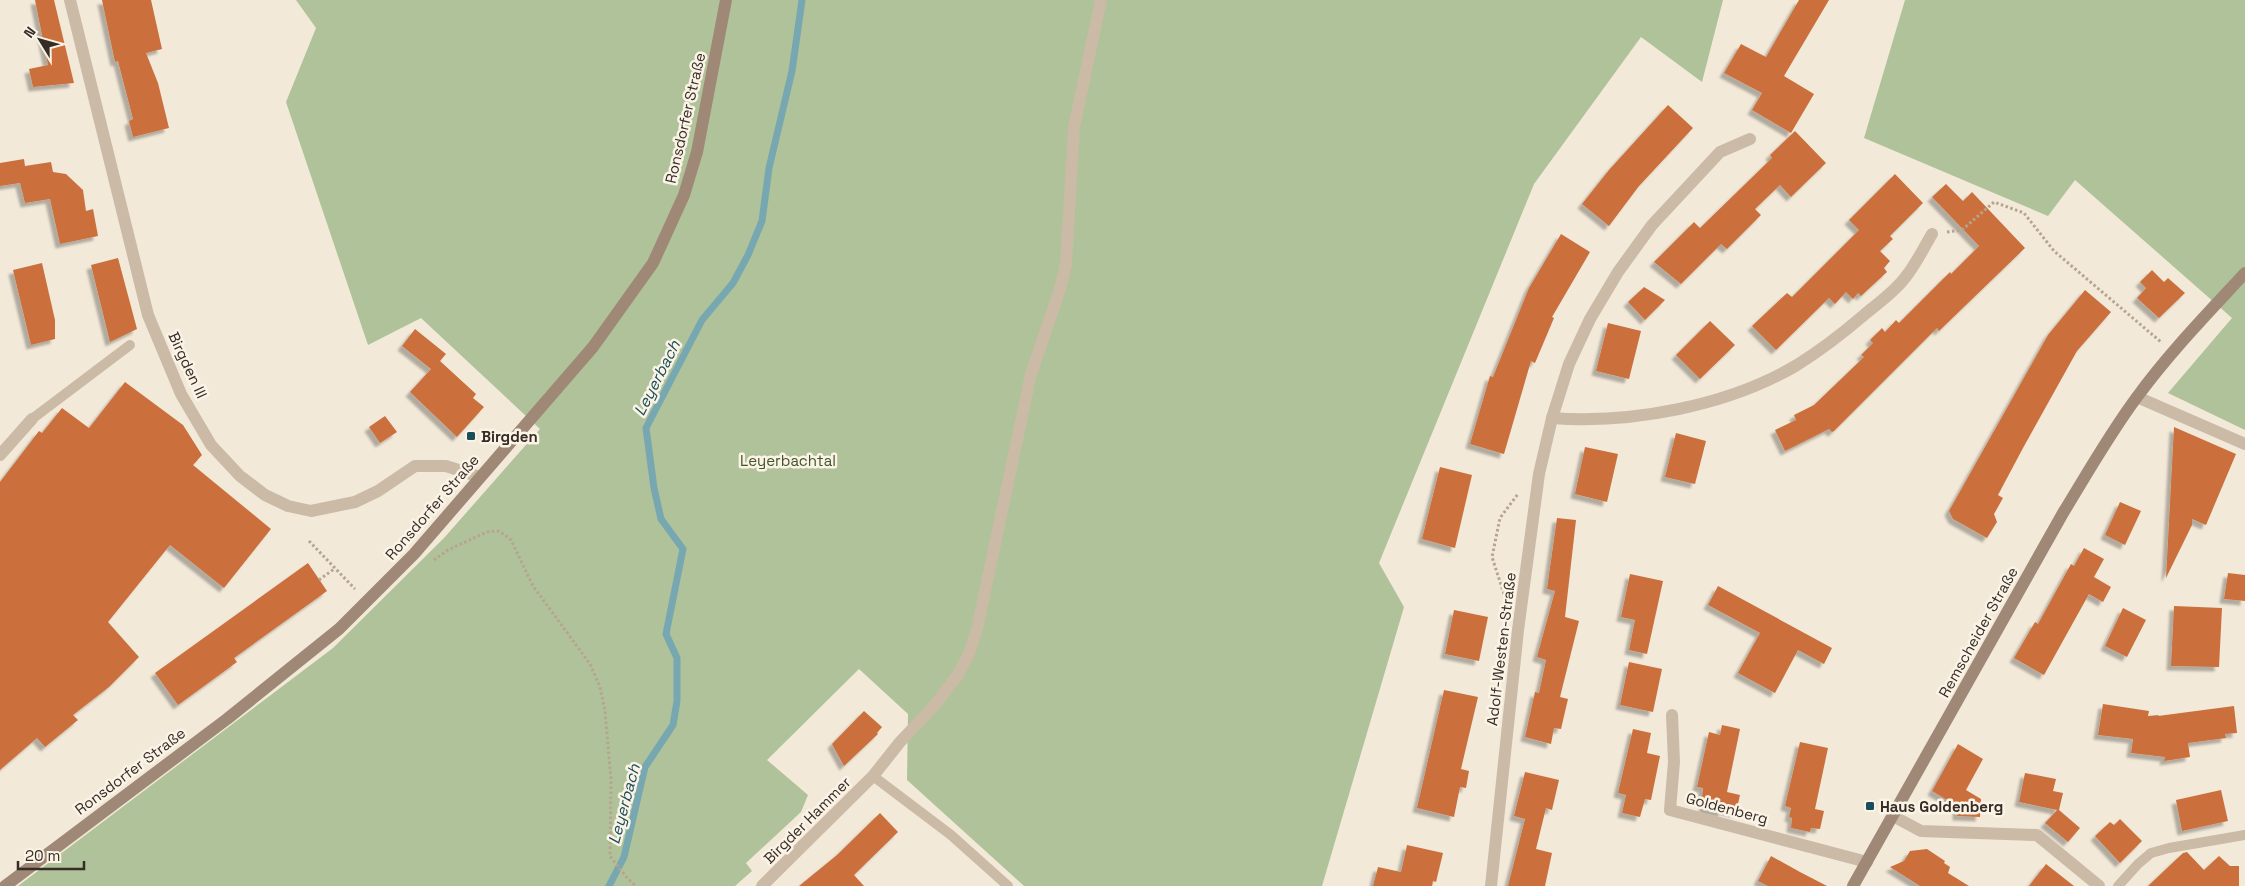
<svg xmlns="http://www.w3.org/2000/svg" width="2245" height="886" font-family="'Space Grotesk',sans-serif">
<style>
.green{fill:#b0c299}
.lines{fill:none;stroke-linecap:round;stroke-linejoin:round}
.stream{stroke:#77a8b1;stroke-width:7}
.building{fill:#cb703e;filter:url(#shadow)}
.path{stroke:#b7a48f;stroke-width:3;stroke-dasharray:2.5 2.5;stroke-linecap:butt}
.lane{stroke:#cbbaa5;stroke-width:10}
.street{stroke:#cbbaa5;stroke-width:12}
.secondary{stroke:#9f8976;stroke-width:12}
.poi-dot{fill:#1a4e59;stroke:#faf3e6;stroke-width:2}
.labels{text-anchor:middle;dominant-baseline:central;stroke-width:5;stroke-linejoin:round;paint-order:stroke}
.street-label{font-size:15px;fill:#362d26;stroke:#faf3e6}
.poi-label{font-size:15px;font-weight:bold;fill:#362d26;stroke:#faf3e6;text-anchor:start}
.park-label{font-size:15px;fill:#405529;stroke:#faf3e6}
.water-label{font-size:16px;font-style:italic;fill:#1a4e59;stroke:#faf3e6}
</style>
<defs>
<filter id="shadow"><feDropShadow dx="-4.5" dy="4.5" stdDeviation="1" flood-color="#0004"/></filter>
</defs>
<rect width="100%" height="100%" fill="#f2e9d9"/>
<g class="green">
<path d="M 296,0 L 1723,0 L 1702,82 L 1641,37 L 1534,184 L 1379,563 L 1404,607 L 1322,886 L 1024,886 L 907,780 L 908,714 L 859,669 L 767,760 L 808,795 L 801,812 L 746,863 L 752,871 L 735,886 L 18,886 L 333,648 L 444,538 L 540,429 L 421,318 L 368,345 L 286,102 L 316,28 Z"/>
<path d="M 1905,0 L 2245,0 L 2245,430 L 2168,393 L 2232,318 L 2075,180 L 2048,216 L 1864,138 Z"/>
</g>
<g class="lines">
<path class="stream" d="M 609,886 L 624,857 L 645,767 L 673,725 L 677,701 L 677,658 L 666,634 L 683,549 L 661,519 L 654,488 L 646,428 L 702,320 L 733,283 L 748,255 L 762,221 L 769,168 L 792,71 L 802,0"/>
</g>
<g class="building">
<path d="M 35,0 L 54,0 L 74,83 L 33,87 L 29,69 L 48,65 Z"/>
<path d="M 102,0 L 151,0 L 162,49 L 146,53 L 158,83 L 169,128 L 133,137 L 129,121 L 133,119 L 118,61 L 115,62 Z"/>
<path d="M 1799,0 L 1829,0 L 1784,76 L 1814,94 L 1791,133 L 1752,110 L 1762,93 L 1724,73 L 1741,44 L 1766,57 Z"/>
<path d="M 1668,105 L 1693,128 L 1639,186 L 1609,226 L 1582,204 L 1609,170 Z"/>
<path d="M 1795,131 L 1826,163 L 1791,197 L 1780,185 L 1755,209 L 1761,215 L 1727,249 L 1721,244 L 1681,284 L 1654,262 L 1694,222 L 1700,228 L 1772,158 L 1770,155 Z"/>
<path d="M 24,159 L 25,166 L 51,162 L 53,172 L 66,174 L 83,190 L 86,211 L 93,209 L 98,236 L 60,244 L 50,199 L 25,203 L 20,183 L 0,186 L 0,163 Z"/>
<path d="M 1895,174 L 1923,203 L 1890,236 L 1893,239 L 1880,251 L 1890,261 L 1884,268 L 1887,272 L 1861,296 L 1858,293 L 1853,299 L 1846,292 L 1835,304 L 1829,298 L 1776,350 L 1752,326 L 1787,293 L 1792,297 L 1859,230 L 1849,220 Z"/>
<path d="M 1946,184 L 1963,201 L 1972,192 L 2025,248 L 1939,331 L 1937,328 L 1834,431 L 1832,432 L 1829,429 L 1785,451 L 1775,430 L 1796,420 L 1794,415 L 1814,405 L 1864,357 L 1861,355 L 1873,343 L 1870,340 L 1882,328 L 1885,332 L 1896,320 L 1899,323 L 1950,272 L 1951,274 L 1979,246 L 1932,197 Z"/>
<path d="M 1561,234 L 1590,252 L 1552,317 L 1554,318 L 1535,363 L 1531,361 L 1504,454 L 1470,444 L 1490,376 L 1493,377 L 1529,288 Z"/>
<path d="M 118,258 L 137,329 L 110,342 L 91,265 Z"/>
<path d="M 42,263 L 55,320 L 55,339 L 31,345 L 13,270 Z"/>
<path d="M 2152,270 L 2164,282 L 2168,278 L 2185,293 L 2159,318 L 2137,298 L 2146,288 L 2140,282 Z"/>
<path d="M 1644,287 L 1665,300 L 1645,320 L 1628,302 Z"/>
<path d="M 2085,290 L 2111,312 L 2077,351 L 2023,448 L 1998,495 L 2003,498 L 1994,514 L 1997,522 L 1987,538 L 1953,519 L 1949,511 L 2048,335 Z"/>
<path d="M 1710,321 L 1735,345 L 1700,379 L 1676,355 Z"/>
<path d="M 1608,323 L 1641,331 L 1629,379 L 1596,371 Z"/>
<path d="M 415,329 L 446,354 L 440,361 L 476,394 L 473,398 L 484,407 L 457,437 L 410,392 L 431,369 L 402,346 Z"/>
<path d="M 125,382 L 183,425 L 202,455 L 193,465 L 271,529 L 224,588 L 170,545 L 108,622 L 139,657 L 109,687 L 73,715 L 78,720 L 45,747 L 37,738 L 0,770 L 0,482 L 39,431 L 42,433 L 62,408 L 89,428 Z"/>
<path d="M 385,416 L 397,432 L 380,443 L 369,427 Z"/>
<path d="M 2174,427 L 2236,454 L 2206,525 L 2192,519 L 2192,525 L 2166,578 Z"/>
<path d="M 1676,433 L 1706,441 L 1695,484 L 1665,477 Z"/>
<path d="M 1585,447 L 1618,454 L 1607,502 L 1575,494 Z"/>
<path d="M 1440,467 L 1472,475 L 1455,548 L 1422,539 Z"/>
<path d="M 2120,502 L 2141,511 L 2125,545 L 2105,535 Z"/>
<path d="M 1557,518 L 1576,520 L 1565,617 L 1579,621 L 1560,697 L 1568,699 L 1561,729 L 1554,728 L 1551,744 L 1525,737 L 1535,692 L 1539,693 L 1546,660 L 1537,657 L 1555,591 L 1547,589 Z"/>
<path d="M 2084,548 L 2104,559 L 2094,577 L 2111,587 L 2103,602 L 2089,594 L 2044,675 L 2014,658 L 2035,622 L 2038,624 L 2071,564 L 2074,566 Z"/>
<path d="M 308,563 L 327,591 L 234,658 L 237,662 L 178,705 L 155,673 Z"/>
<path d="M 2228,573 L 2245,575 L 2245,601 L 2224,599 Z"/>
<path d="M 1630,574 L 1663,581 L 1647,654 L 1629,650 L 1635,620 L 1621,617 Z"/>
<path d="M 1718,586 L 1832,648 L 1824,664 L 1798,650 L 1775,693 L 1738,673 L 1760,633 L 1708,605 Z"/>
<path d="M 2174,606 L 2222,608 L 2219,667 L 2171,666 Z"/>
<path d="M 2123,608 L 2146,620 L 2127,657 L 2105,646 Z"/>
<path d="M 1454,610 L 1488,617 L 1479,661 L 1445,654 Z"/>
<path d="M 1629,662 L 1662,669 L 1653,712 L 1620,705 Z"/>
<path d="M 1444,690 L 1478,697 L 1461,769 L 1469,771 L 1466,788 L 1460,787 L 1454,817 L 1417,808 Z"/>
<path d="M 2103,704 L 2149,711 L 2148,716 L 2159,715 L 2158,716 L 2234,706 L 2237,733 L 2225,734 L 2226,738 L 2188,743 L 2190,757 L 2164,761 L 2165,757 L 2131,753 L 2133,739 L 2098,735 Z"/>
<path d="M 864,711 L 882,727 L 877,733 L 878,734 L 844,766 L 832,744 Z"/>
<path d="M 1722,725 L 1740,729 L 1727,792 L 1740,795 L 1736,813 L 1723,810 L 1722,813 L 1703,809 L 1705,799 L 1702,798 L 1703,788 L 1697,787 L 1709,732 L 1720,735 Z"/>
<path d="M 1633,729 L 1651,733 L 1647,753 L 1660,756 L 1651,800 L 1645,799 L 1640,817 L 1622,813 L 1626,795 L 1618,793 Z"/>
<path d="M 1800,742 L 1828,748 L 1815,809 L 1824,811 L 1820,829 L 1811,828 L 1810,832 L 1791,828 L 1792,818 L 1789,817 L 1791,808 L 1785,806 Z"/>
<path d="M 1958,744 L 1983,759 L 1966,790 L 1981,799 L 1980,817 L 1957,816 L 1957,806 L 1932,791 Z"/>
<path d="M 1525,772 L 1559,780 L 1552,810 L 1546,808 L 1536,849 L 1552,853 L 1545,886 L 1508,886 L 1525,819 L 1514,816 Z"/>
<path d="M 2025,773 L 2056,779 L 2053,791 L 2063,793 L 2059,810 L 2080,828 L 2068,842 L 2045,823 L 2057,810 L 2019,802 Z"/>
<path d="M 2221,790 L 2228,821 L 2182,831 L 2176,800 Z"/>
<path d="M 880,813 L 898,832 L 854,875 L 864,886 L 799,886 L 837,855 Z"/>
<path d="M 2120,819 L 2142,841 L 2120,863 L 2095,836 L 2110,822 L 2114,825 Z"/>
<path d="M 1407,845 L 1443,853 L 1436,882 L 1433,881 L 1432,886 L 1373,886 L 1378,867 L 1401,872 Z"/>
<path d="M 1927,849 L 1945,861 L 1944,863 L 1950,867 L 1948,873 L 1969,886 L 1920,886 L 1890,867 L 1904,861 L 1910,851 Z"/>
<path d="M 2187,852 L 2204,870 L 2219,856 L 2230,866 L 2239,866 L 2239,886 L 2148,886 L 2183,853 Z"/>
<path d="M 1771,856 L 1800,872 L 1827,886 L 1768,886 L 1758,881 Z"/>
<path d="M 2046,864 L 2074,886 L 2029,886 Z"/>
</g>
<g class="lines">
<g class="path">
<path d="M 1947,232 L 1962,230 L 1994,202 L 2024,213 L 2054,251 L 2161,342"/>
<path d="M 309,541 L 355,589"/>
<path d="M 434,560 L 448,550 L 487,532 L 498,531 L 505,535 L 511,540 L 533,586 L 590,664 L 600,687 L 605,711 L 611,779 L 610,856 L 628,879 L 636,886"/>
<path d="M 319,580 L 334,569"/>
<path d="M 1504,594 L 1492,557 L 1500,518 L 1518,494"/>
</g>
<g class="lane">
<path d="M 32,419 L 130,345"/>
<path d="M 873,776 L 951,835 L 1008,886"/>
<path d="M 2118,886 L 2138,864 L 2151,853 L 2169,848 L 2245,835"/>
</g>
<g class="street">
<path d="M 70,0 L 148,315 L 181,394 L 211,445 L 240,476 L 265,495 L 288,506 L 311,511 L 355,502 L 378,491 L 415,466 L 446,466 L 480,477"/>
<path d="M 2137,397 L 2245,444"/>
<path d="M 1552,418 C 1631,424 1728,406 1797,365 C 1821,350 1843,333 1864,315 C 1877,304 1893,293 1904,279 C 1915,266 1923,249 1932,234"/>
<path d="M 0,455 L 32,419"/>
<path d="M 1672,715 L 1674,762 L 1670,810 L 1867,862"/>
<path d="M 1893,816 L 1921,831 L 2037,835 L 2099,886"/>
<path d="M 762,886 L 873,776 L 900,742 L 934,706 L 957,676 L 969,654 L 977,629 L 1031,374 L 1060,289 L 1066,264 L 1074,127 L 1101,0"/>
<path d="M 1491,886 L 1518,630 L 1539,474 L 1552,418 L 1569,364 L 1590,319 L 1618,272 L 1652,225 L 1720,152 L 1750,139"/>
</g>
<g class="secondary">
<path d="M 5,886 L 227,719 L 339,629 L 414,554 L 593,347 L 653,263 L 684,195 L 697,152 L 726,0"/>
<path d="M 1853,886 L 2063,513 C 2087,474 2110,433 2137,397 C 2169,353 2208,313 2245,273"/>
</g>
</g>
<g class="poi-dot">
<rect x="466" y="431" width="10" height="10" rx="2.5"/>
<rect x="1865" y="801" width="10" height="10" rx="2.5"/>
</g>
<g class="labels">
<g class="street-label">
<text transform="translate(685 118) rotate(-77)">Ronsdorfer Straße</text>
<text transform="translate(188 365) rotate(65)">Birgden III</text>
<text transform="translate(432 507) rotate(-49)">Ronsdorfer Straße</text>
<text transform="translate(1978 632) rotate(-61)">Remscheider Straße</text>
<text transform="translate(1501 649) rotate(-83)">Adolf-Westen-Straße</text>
<text transform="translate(130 771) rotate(-37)">Ronsdorfer Straße</text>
<text transform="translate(1727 808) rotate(15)">Goldenberg</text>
<text transform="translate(807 820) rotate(-45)">Birgder Hammer</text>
</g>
<g class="poi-label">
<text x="481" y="436">Birgden</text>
<text x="1880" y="806">Haus Goldenberg</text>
</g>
<g class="park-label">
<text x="788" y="460">Leyerbachtal</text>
</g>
<g class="water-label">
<text transform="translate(657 378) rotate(-63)">Leyerbach</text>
<text transform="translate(624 804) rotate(-75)">Leyerbach</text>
</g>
</g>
<g transform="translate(40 40) rotate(307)" stroke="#faf3e6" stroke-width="4" paint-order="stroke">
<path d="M0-4L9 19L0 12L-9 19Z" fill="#362d26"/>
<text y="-8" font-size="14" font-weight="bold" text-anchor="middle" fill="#362d26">N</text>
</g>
<path d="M18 861v8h66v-8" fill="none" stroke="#362d26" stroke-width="2.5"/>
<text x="25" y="861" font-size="15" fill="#362d26" stroke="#faf3e6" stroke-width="4" paint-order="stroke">20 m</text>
</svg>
